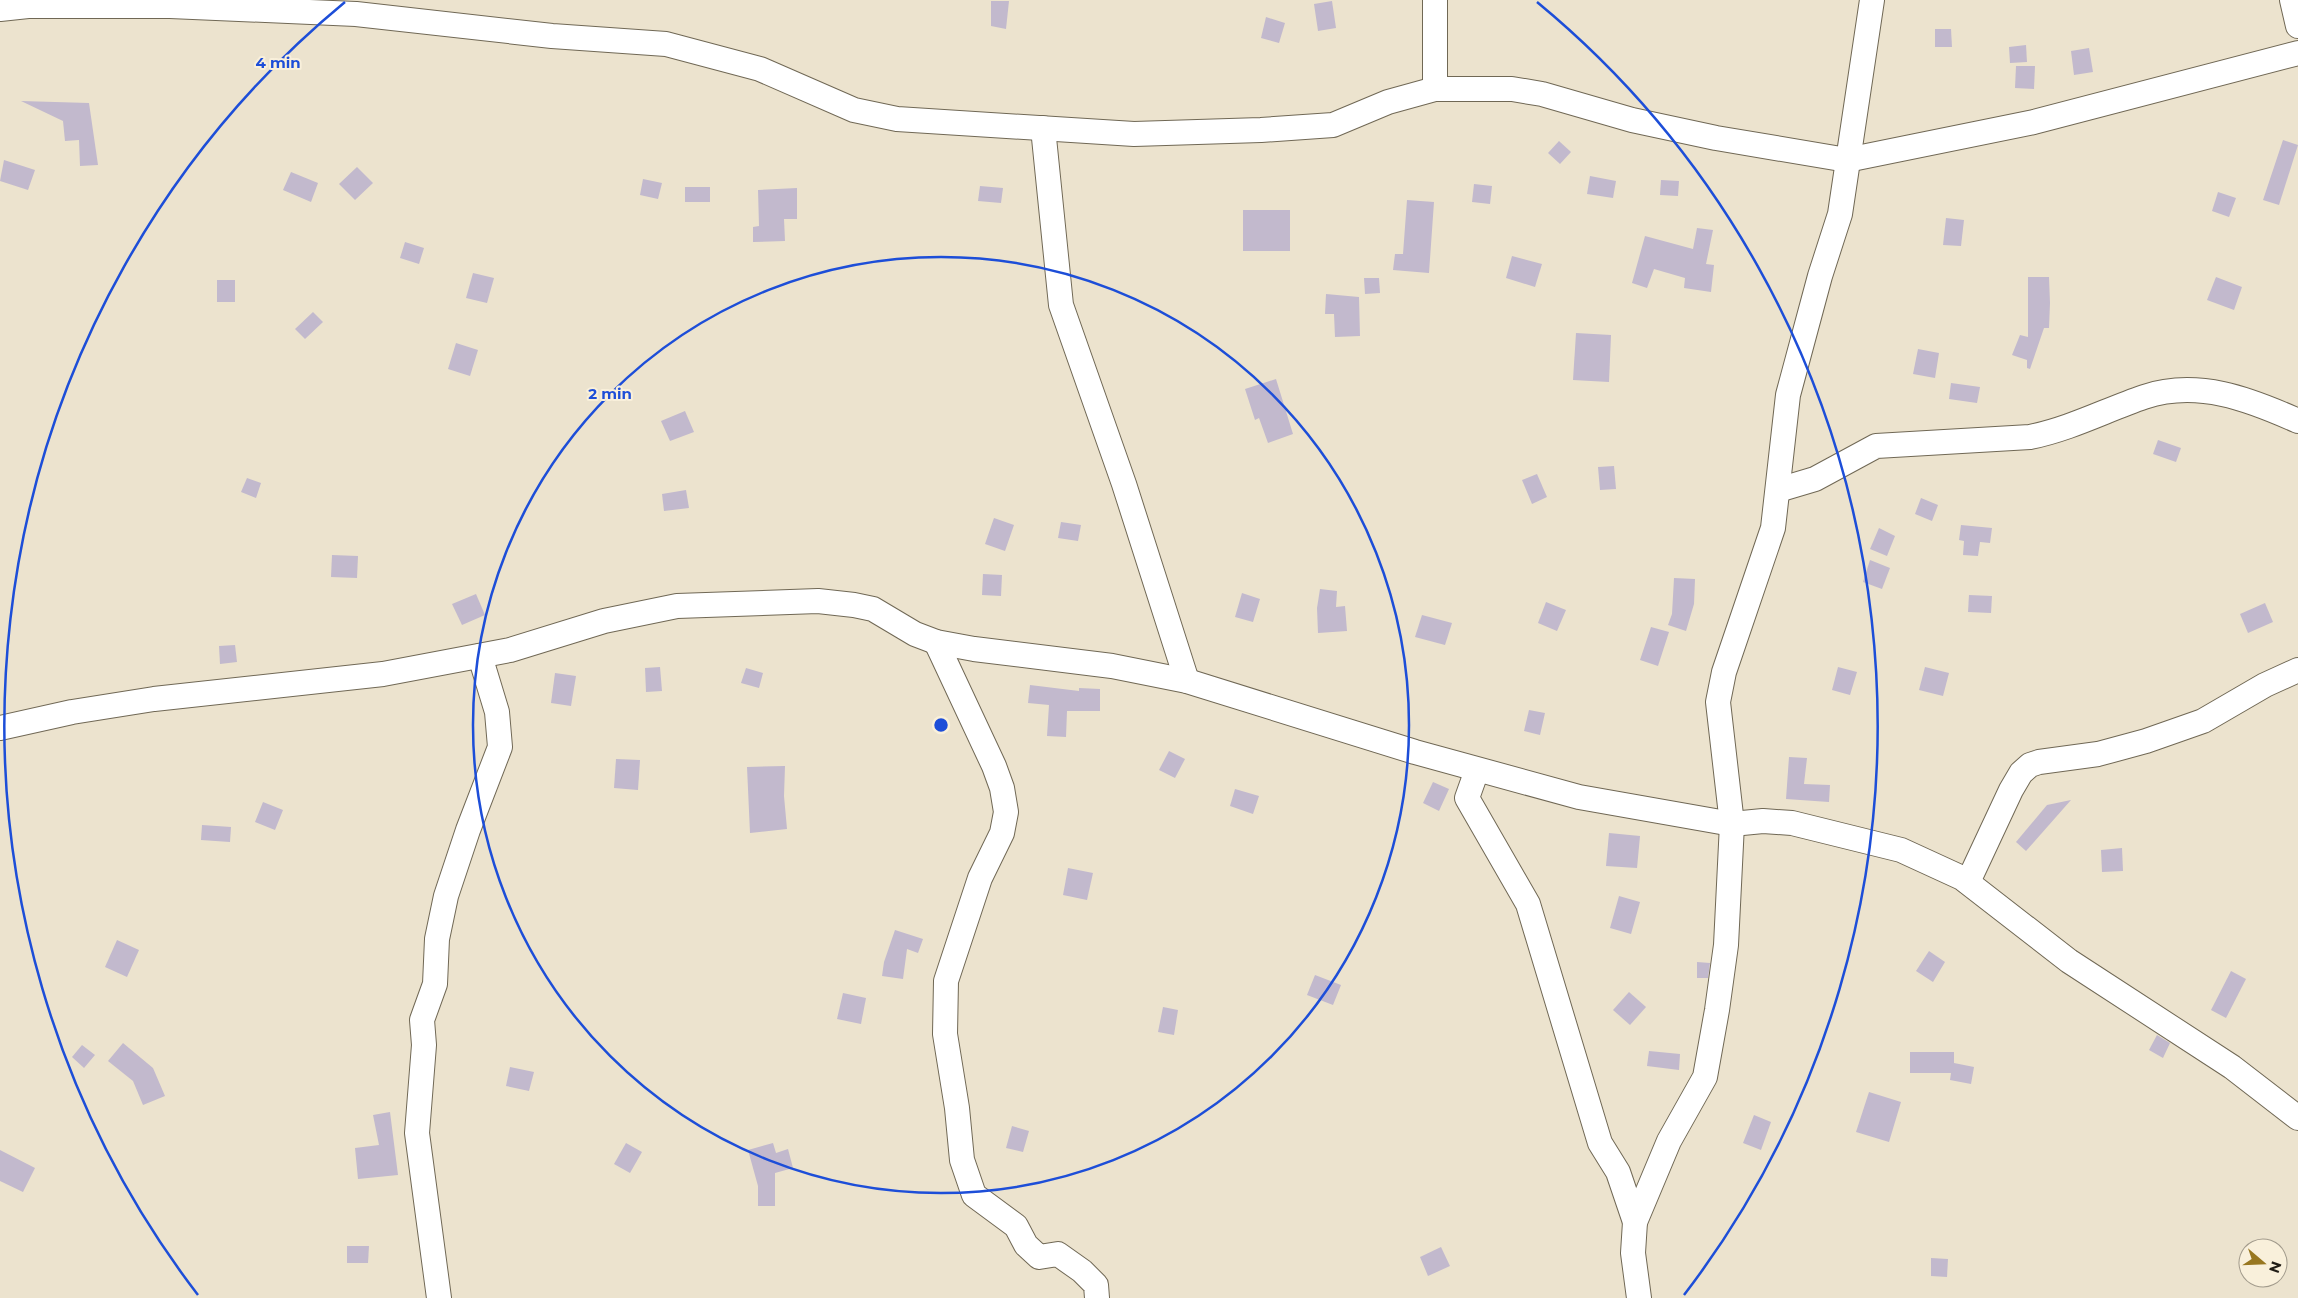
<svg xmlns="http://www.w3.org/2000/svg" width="2298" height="1298" font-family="Montserrat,sans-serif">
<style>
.building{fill:#c2b9cd}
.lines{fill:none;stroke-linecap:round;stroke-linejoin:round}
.minor-casing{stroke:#706855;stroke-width:26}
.minor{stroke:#fff;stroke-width:24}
.ring{fill:none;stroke:#1d4ed8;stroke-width:2.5}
.centre{fill:#1d4ed8;stroke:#f9f0db;stroke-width:2.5}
.ring-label{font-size:15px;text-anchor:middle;font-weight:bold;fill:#1d4ed8;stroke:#f9f0db;stroke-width:4;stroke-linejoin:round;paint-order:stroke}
</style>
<rect width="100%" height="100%" fill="#ece3ce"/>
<g class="building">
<path d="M 991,1 L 1009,1 L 1006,29 L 991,26 Z"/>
<path d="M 1332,1 L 1336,28 L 1318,31 L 1314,4 Z"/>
<path d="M 1266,17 L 1285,23 L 1279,43 L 1261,38 Z"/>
<path d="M 1935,29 L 1951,29 L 1952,47 L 1935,47 Z"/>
<path d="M 2026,45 L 2027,62 L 2010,63 L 2009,47 Z"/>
<path d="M 2089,48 L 2093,72 L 2074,75 L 2071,51 Z"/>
<path d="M 2016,66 L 2035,66 L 2034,89 L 2015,88 Z"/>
<path d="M 21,101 L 89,103 L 98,165 L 80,166 L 79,140 L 65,141 L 63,121 Z"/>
<path d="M 2283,140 L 2298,145 L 2279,205 L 2263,200 Z"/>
<path d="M 1559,141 L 1571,152 L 1560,164 L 1548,153 Z"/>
<path d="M 4,160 L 35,170 L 28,190 L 0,181 Z"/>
<path d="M 357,167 L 373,183 L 355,200 L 339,184 Z"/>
<path d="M 291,172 L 318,183 L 311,202 L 283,190 Z"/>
<path d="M 1590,176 L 1616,181 L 1613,198 L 1587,194 Z"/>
<path d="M 643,179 L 662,183 L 658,199 L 640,195 Z"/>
<path d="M 1661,180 L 1679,181 L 1678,196 L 1660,195 Z"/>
<path d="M 1474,184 L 1492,186 L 1490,204 L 1472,202 Z"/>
<path d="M 980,186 L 1003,188 L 1001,203 L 978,201 Z"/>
<rect x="685" y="187" width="25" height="15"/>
<path d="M 797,188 L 797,219 L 784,219 L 785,241 L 753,242 L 753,227 L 759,226 L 758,190 Z"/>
<path d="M 2218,192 L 2236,198 L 2229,217 L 2212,211 Z"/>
<path d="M 1407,200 L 1434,202 L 1429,273 L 1393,270 L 1395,254 L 1403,254 Z"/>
<rect x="1243" y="210" width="47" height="41"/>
<path d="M 1946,218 L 1964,220 L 1961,246 L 1943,245 Z"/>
<path d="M 1697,228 L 1713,230 L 1706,264 L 1714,265 L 1711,292 L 1684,288 L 1685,278 L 1654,269 L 1647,288 L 1632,283 L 1645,236 L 1693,249 Z"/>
<path d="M 405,242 L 424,248 L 419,264 L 400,258 Z"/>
<path d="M 1512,256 L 1542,264 L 1535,287 L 1506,278 Z"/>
<path d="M 473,273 L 494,278 L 487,303 L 466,298 Z"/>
<path d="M 2028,277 L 2049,277 L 2050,303 L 2049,328 L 2044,328 L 2030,369 L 2027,368 L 2027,360 L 2012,355 L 2020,335 L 2028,337 Z"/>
<path d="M 2216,277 L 2242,287 L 2234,310 L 2207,300 Z"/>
<path d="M 1364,278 L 1379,278 L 1380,293 L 1365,294 Z"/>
<rect x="217" y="280" width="18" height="22"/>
<path d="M 1326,294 L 1359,297 L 1360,336 L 1335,337 L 1334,314 L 1325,314 Z"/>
<path d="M 313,312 L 323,322 L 305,339 L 295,329 Z"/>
<path d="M 1576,333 L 1611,335 L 1609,382 L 1573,380 Z"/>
<path d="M 456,343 L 478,350 L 470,376 L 448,369 Z"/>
<path d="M 1918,349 L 1939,353 L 1935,378 L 1913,374 Z"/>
<path d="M 1276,379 L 1293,434 L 1268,443 L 1259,418 L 1255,420 L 1245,389 Z"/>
<path d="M 1951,383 L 1980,387 L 1977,403 L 1949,399 Z"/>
<path d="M 685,411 L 694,432 L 670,441 L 661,421 Z"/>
<path d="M 2158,440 L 2181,448 L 2176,462 L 2153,454 Z"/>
<path d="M 1614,466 L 1616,489 L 1600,490 L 1598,467 Z"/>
<path d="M 1537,474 L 1547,497 L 1532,504 L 1522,480 Z"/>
<path d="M 247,478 L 261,483 L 256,498 L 241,492 Z"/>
<path d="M 686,490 L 689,508 L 664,511 L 662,494 Z"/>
<path d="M 1921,498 L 1938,505 L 1932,521 L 1915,514 Z"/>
<path d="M 994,518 L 1014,525 L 1005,551 L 985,544 Z"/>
<path d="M 1061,522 L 1081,525 L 1078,541 L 1058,538 Z"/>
<path d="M 1961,525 L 1992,528 L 1990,543 L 1980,542 L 1978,556 L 1963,555 L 1964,541 L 1959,540 Z"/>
<path d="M 1879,528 L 1895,536 L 1887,556 L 1870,549 Z"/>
<path d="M 332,555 L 358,556 L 357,578 L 331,577 Z"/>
<path d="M 1870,560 L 1890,568 L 1882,589 L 1863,582 Z"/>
<path d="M 983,574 L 1002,575 L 1001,596 L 982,595 Z"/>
<path d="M 1674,578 L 1695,579 L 1694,604 L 1686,631 L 1668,625 L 1672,614 Z"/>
<path d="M 1320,589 L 1337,591 L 1336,607 L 1345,606 L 1347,631 L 1318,633 L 1317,608 Z"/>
<path d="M 1242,593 L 1260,599 L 1253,622 L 1235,617 Z"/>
<path d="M 476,594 L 485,615 L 462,625 L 452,604 Z"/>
<path d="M 1969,595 L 1992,596 L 1991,613 L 1968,612 Z"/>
<path d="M 1546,602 L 1566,610 L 1557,631 L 1538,623 Z"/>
<path d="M 2265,603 L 2273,622 L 2248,633 L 2240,614 Z"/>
<path d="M 1422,615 L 1452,623 L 1445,645 L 1415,637 Z"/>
<path d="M 1651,627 L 1669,632 L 1658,666 L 1640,660 Z"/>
<path d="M 235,645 L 237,662 L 220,664 L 219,646 Z"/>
<path d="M 660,667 L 662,691 L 646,692 L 645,668 Z"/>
<path d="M 1838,667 L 1857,672 L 1850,695 L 1832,690 Z"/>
<path d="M 1925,667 L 1949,673 L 1943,696 L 1919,690 Z"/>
<path d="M 746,668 L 763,673 L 759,688 L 741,683 Z"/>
<path d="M 555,673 L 576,676 L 571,706 L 551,703 Z"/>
<path d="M 1030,685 L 1079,691 L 1079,688 L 1100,689 L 1100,711 L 1067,711 L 1066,737 L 1047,736 L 1049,705 L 1028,703 Z"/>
<path d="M 1529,710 L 1545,713 L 1540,735 L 1524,731 Z"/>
<path d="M 1169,751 L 1185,759 L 1175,778 L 1159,770 Z"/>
<path d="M 1789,757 L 1807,758 L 1804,784 L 1830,785 L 1829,802 L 1786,799 Z"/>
<path d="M 616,759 L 640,760 L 638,790 L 614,788 Z"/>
<path d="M 785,766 L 784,796 L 787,829 L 750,833 L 747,767 Z"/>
<path d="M 1433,782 L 1449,789 L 1439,811 L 1423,803 Z"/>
<path d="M 1235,789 L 1259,796 L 1253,814 L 1230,806 Z"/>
<path d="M 2071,800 L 2026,851 L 2016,842 L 2047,805 Z"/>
<path d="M 263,802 L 283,810 L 275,830 L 255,822 Z"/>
<path d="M 202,825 L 231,827 L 230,842 L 201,840 Z"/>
<path d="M 1609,833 L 1640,836 L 1637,868 L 1606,866 Z"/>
<path d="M 2122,848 L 2123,871 L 2102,872 L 2101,850 Z"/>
<path d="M 1068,868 L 1093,873 L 1087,900 L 1063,895 Z"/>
<path d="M 1619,896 L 1640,902 L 1631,934 L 1610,928 Z"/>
<path d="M 895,930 L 923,939 L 918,953 L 907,949 L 903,979 L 882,976 L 884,962 Z"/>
<path d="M 117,940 L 139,950 L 127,977 L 105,967 Z"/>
<path d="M 1929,951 L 1945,962 L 1933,982 L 1916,971 Z"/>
<path d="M 1697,962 L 1710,963 L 1708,978 L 1697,978 Z"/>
<path d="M 2231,971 L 2246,979 L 2226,1018 L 2211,1010 Z"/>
<path d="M 1315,975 L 1341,985 L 1333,1005 L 1307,995 Z"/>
<path d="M 1629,992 L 1646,1007 L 1630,1025 L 1613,1010 Z"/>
<path d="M 843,993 L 866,998 L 861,1024 L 837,1019 Z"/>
<path d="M 1163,1007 L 1178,1010 L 1174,1035 L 1158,1032 Z"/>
<path d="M 2157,1035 L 2170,1043 L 2163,1058 L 2149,1050 Z"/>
<path d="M 123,1043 L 153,1068 L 165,1096 L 143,1105 L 133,1081 L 108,1061 Z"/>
<path d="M 82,1045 L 95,1055 L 84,1068 L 72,1057 Z"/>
<path d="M 1649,1051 L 1680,1054 L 1679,1070 L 1647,1066 Z"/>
<path d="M 1910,1052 L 1954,1052 L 1954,1063 L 1974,1067 L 1971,1084 L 1950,1080 L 1951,1073 L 1910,1073 Z"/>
<path d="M 510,1067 L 534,1072 L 529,1091 L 506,1086 Z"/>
<path d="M 1869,1092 L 1901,1102 L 1889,1142 L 1856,1132 Z"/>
<path d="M 390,1112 L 398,1175 L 358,1179 L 355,1148 L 379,1145 L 373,1115 Z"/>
<path d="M 1754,1115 L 1771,1122 L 1761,1150 L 1743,1143 Z"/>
<path d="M 1012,1126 L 1029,1131 L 1023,1152 L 1006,1148 Z"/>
<path d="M 626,1143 L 642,1152 L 630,1173 L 614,1164 Z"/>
<path d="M 773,1143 L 776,1153 L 788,1149 L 793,1168 L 775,1173 L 775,1206 L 758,1206 L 758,1186 L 748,1150 Z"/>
<path d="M 0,1150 L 35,1168 L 23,1192 L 0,1181 Z"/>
<path d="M 347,1246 L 369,1246 L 368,1263 L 347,1263 Z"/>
<path d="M 1441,1247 L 1450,1266 L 1428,1276 L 1420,1257 Z"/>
<path d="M 1931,1258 L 1948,1259 L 1947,1277 L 1931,1276 Z"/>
</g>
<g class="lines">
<defs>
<g id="minor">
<path d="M 1435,0 L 1435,89"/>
<path d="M 2292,0 L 2298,26"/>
<path d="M 0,9 L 28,6 L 170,6 L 356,14 L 552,36 L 666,44 L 760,69 L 854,110 L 897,119 L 1134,134 L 1261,130 L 1333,125 L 1388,102 L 1435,89 L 1512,89 L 1542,94 L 1632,120 L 1716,138 L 1847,160 L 2034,122 L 2298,53"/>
<path d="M 1043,128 L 1061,305 L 1124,484 L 1187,681"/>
<path d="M 1778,490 L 1815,479 L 1876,446 L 2030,437 C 2070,429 2106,410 2144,397 C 2197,379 2249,399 2298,421"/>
<path d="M 936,642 L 994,766 L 1002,788 L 1006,812 L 1002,833 L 980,878 L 946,981 L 945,1034 L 957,1108 L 962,1160 L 974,1195 L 1016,1226 L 1026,1245 L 1039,1257 L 1058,1254 L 1082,1271 L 1096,1285 L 1097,1298"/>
<path d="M 0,728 L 72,712 L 154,699 L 383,674 L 510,650 L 604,621 L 677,606 L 818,601 L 854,605 L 873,609 L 915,634 L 936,642 L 974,649 L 1112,666 L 1187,681 L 1415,752 L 1579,797 L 1732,824 L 1763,821 L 1792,823 L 1901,850 L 1962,878 L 2069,961 L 2232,1067 L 2298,1118"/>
<path d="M 1477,770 L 1467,798 L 1528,904 L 1600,1143 L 1618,1172 L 1635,1222"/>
<path d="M 1968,882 L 2011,790 L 2021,773 L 2030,765 L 2039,762 L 2098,754 L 2146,741 L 2203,721 L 2265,685 L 2298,670"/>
<path d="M 439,1298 L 417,1133 L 424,1045 L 422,1020 L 435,984 L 437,939 L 446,896 L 468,830 L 500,747 L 497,712 L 480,656"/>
<path d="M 1639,1298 L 1633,1253 L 1635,1222 L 1669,1141 L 1705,1077 L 1717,1010 L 1726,945 L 1732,824 L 1718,702 L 1724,672 L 1773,528 L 1788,395 L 1820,276 L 1840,214 L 1872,0"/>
</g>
</defs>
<use href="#minor" class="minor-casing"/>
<use href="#minor" class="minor"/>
</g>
<g class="ring">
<circle cx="941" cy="725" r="468"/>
<path d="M198 1295A937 937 0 0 1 345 2M1537 2A937 937 0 0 1 1684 1295"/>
</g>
<circle cx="941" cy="725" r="8" class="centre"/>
<g class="ring-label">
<text x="278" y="68">4 min</text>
<text x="610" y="399">2 min</text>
</g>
<g transform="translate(2263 1263) rotate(109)"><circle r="24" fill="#f9f0db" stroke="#a29b8c"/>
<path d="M0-4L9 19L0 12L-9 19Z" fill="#987720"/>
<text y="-8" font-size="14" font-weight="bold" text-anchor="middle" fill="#201c15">N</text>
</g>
</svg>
